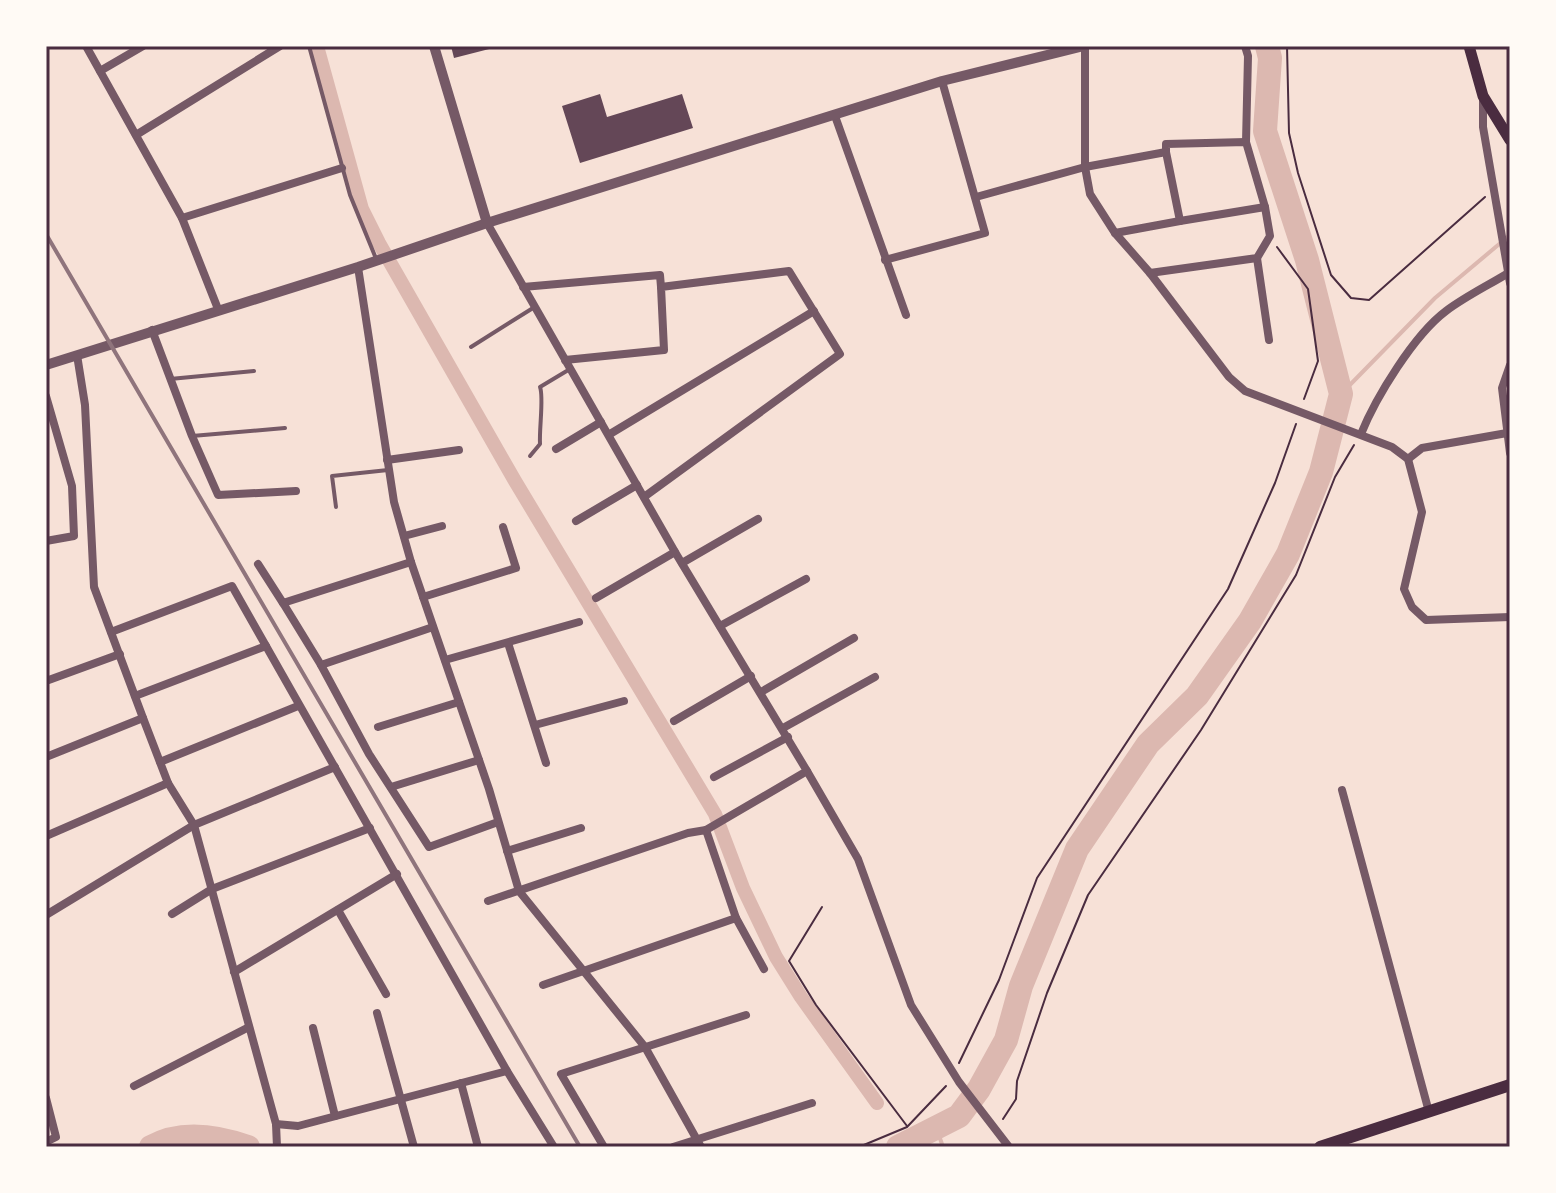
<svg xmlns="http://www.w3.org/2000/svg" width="1556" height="1193" font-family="'Noto Sans',sans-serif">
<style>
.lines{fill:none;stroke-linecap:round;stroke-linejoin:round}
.stream{stroke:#dcb8b0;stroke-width:4}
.canal{stroke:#dcb8b0;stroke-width:14}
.river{stroke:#dcb8b0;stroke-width:24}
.building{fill:#644757}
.path{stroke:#4a2c40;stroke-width:2}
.service{stroke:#755966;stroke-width:4}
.minor{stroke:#755966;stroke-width:8}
.tertiary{stroke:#755966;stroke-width:10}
.secondary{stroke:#4a2c40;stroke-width:11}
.primary{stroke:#4a2c40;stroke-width:12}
.rail{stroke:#8f747c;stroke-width:4}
.neatline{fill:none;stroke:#4a2c40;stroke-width:3}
</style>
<rect width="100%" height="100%" fill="#f7e1d7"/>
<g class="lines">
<g class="stream">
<path d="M 1341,394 L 1435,298 L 1510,235"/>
<path d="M 936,1127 L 943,1147"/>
</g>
<path class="canal" d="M 317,46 L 362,209 L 379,243 L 515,481 L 715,814 L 743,888 L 776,957 L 801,997 L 877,1103"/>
<g class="river">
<path d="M 151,1147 C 181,1130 217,1136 248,1147"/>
<path d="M 898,1147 L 959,1116 L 979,1089 L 1006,1040 L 1021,986 L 1077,849 L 1148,744 L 1197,696 L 1250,621 L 1288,554 L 1321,472 L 1341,394 L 1307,260 L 1265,131 L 1270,58 L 1267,46"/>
</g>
</g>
<g class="building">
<path d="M 451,46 L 496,46 L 497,47 L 454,58 Z"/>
<path d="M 600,94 L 607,117 L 682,94 L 693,128 L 580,163 L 562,106 Z"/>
</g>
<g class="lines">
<g class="path">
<path d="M 1287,46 L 1289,133 L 1298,173 L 1331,275 L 1351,298 L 1369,300 L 1485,197"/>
<path d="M 1277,247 L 1308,289 L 1318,361 L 1304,399"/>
<path d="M 822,907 L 789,961 L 816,1005 L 907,1126"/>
<path d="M 959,1063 L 999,980 L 1037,878 L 1228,589 L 1275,483 L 1296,424"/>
<path d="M 1003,1119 L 1016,1099 L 1017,1081 L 1047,993 L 1088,895 L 1201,730 L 1296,575 L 1335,477 L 1354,445"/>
<path d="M 859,1147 L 907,1127 L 946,1086"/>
</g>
<g class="service">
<path d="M 309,46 L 350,195 L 377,261"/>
<path d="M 471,347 L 533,308"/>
<path d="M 170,379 L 254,371"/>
<path d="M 192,436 L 285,428"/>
<path d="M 530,456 L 540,444 C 539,429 544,397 540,387 L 570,369"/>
<path d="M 336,507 L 332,476 L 388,470"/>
</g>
<g class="minor">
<path d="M 86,46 L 182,218 L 218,309"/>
<path d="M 1085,46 L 1085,167 L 1090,194 L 1115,233 L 1150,273 L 1229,377 L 1245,391 L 1392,447 L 1408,459 L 1422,512 L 1404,589 L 1412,607 L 1426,620 L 1510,617"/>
<path d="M 1245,46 L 1248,56 L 1246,142"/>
<path d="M 100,71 L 143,46"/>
<path d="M 1483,96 L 1483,127 L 1510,283"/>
<path d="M 835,116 L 906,315"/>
<path d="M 136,135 L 280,46"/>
<path d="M 1166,152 L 1166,144 L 1246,142 L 1265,207 L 1180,221"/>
<path d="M 976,197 L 1085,167 L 1166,152 L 1180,221 L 1115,233"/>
<path d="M 182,218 L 342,168"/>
<path d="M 487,223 L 675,552 L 807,771 L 706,830"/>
<path d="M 1257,258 L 1269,340"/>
<path d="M 885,260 L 985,233 L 942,81"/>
<path d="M 358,267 L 394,502 L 411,562 L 489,789 L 519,891 L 645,1047 L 701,1147"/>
<path d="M 1150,273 L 1257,258 L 1270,236 L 1265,207"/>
<path d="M 523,287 L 660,275 L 661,287"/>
<path d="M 152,330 L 192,436 L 218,495 L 296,491"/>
<path d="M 565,360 L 664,350 L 661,287 L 789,271 L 840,354 L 644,497"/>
<path d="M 1510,365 L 1502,388 L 1510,453"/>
<path d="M 46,396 L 72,486 L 74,536 L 46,541"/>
<path d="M 610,434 L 814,311"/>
<path d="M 1361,434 C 1376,397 1414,335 1446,311 C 1466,296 1489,285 1510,272"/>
<path d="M 556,449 L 601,422"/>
<path d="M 1408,459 L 1422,448 L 1507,433"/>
<path d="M 387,460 L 459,450"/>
<path d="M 576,521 L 637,485"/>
<path d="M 404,536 L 442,526"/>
<path d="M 682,563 L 758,519"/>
<path d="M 258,564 L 283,603 L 411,562"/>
<path d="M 423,597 L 516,568 L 503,527"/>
<path d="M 596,598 L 675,552"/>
<path d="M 283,603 L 321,665 L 433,627"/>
<path d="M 720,626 L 806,579"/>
<path d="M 111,632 L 232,586 L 507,1071 L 554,1147"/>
<path d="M 508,643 L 546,763"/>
<path d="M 445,660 L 579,622"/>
<path d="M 321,665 L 369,754 L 429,847 L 498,822"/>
<path d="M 46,681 L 120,654"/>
<path d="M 761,692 L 854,638"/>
<path d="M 135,696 L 266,646"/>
<path d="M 674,721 L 751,676"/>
<path d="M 535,725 L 624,701"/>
<path d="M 378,727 L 459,702"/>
<path d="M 783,728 L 875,677"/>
<path d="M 46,757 L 143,718 L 94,587 L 85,405 L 77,355"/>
<path d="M 160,762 L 298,706"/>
<path d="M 807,771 L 858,859 L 911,1005 L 959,1082 L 1009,1147"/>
<path d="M 714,777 L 788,737"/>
<path d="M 168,783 L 194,825 L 276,1124 L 277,1147"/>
<path d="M 391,787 L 479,760"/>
<path d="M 1342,790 L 1429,1112"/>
<path d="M 46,836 L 168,783 L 143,718"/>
<path d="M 507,851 L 581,828"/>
<path d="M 488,901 L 688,833 L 706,830 L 736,918 L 543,985"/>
<path d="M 338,910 L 386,994"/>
<path d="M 172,914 L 212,889 L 370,828"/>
<path d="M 46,915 L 194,825 L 335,767"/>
<path d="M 736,918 L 764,969"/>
<path d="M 234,972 L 397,874"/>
<path d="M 377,1013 L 414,1147"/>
<path d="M 313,1028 L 335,1116"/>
<path d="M 461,1083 L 478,1147"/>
<path d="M 134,1086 L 249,1027"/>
<path d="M 46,1098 L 56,1137 L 46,1142"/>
<path d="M 276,1124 L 298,1126 L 507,1071"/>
<path d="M 604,1147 L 561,1074 L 746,1015"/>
<path d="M 673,1147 L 812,1103"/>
</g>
<g class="tertiary">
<path d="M 434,46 L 487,223"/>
<path d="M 46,365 L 358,267 L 487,223 L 942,81 L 1084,46"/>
</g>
<path class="secondary" d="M 1469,46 L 1483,96 L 1510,140"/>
<path class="primary" d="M 1320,1147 L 1510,1085"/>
<path class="rail" d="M 46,234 L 580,1147"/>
</g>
<rect width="1556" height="1193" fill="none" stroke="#fffaf5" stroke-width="96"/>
<rect x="48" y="48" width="1460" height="1097" class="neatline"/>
</svg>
